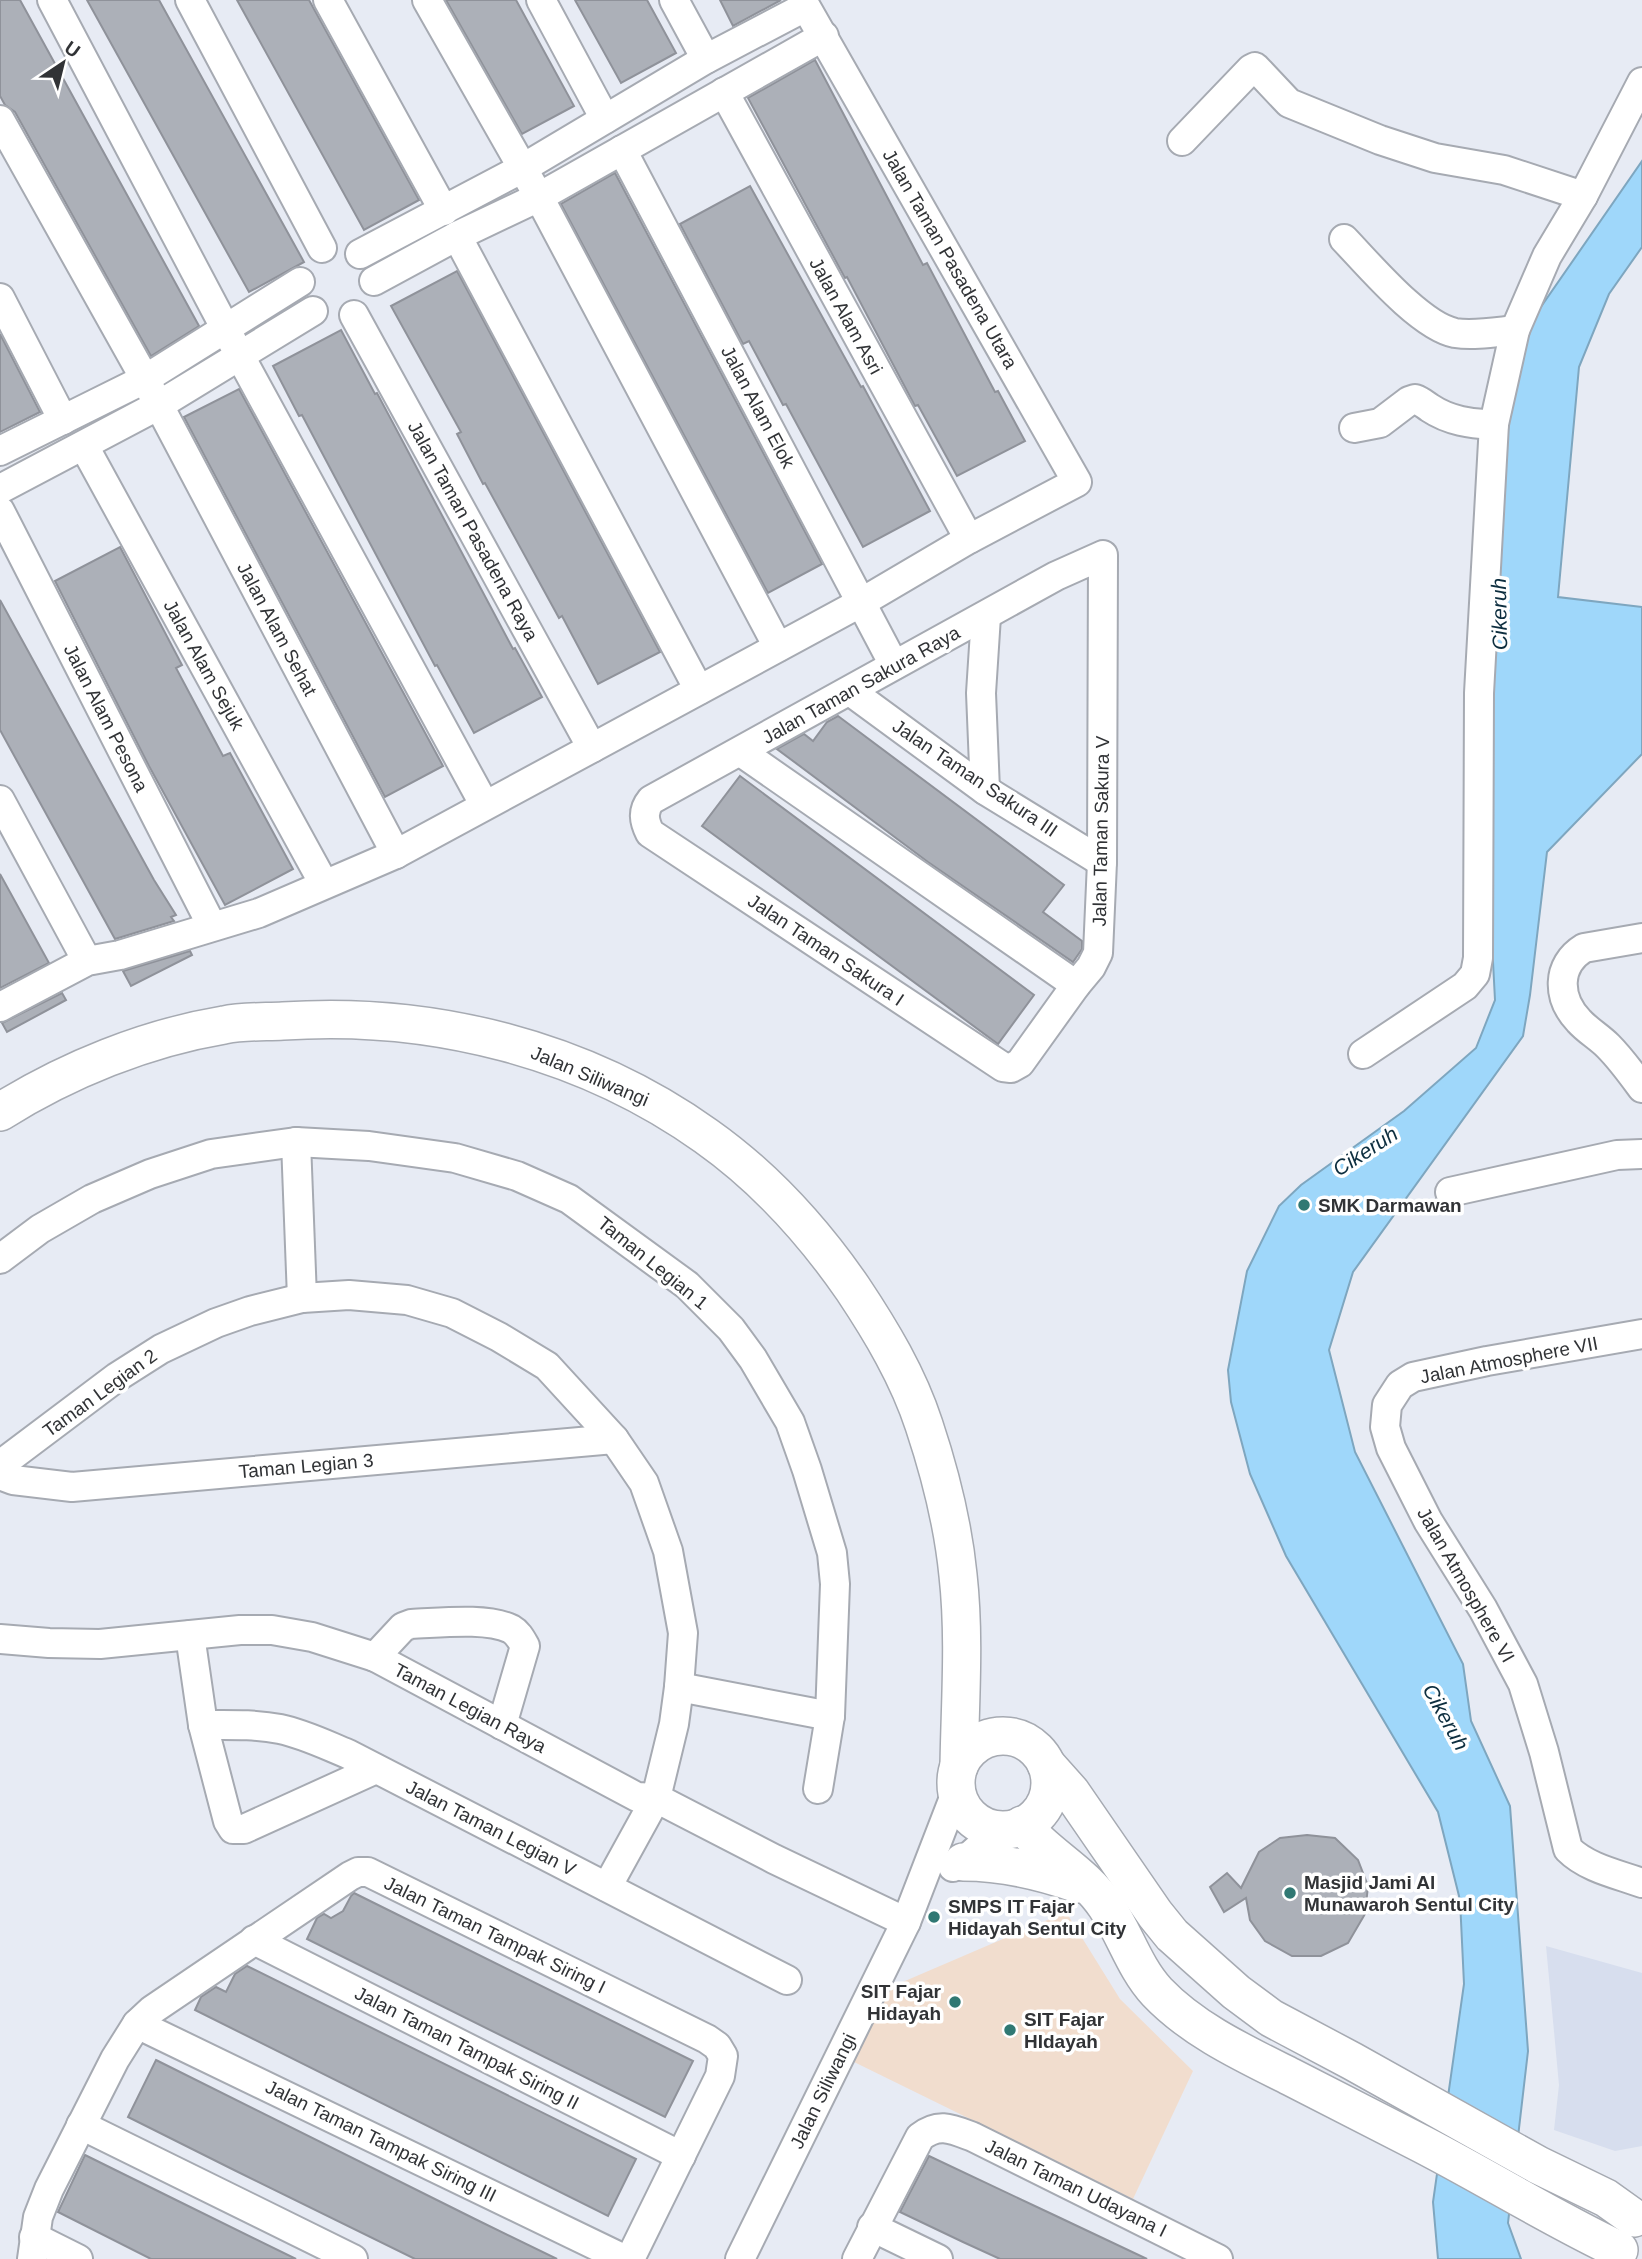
<svg xmlns="http://www.w3.org/2000/svg" width="1642" height="2259" font-family="Helvetica,sans-serif">
<style>
.built{fill:#d7deee}
.education{fill:#f1ddce}
.water{fill:#9fd7fa;stroke:#7ea6bf;stroke-width:2}
.building{fill:#acb0b8;stroke:#8f929a;stroke-width:2}
.lines{fill:none;stroke-linecap:round;stroke-linejoin:round}
.minor-casing{stroke:#a6aab2;stroke-width:32}
.major-casing{stroke:#a6aab2;stroke-width:40}
.minor{stroke:#fff;stroke-width:28}
.major{stroke:#fff;stroke-width:37}
.poi-dot{fill:#307873;stroke:#fff;stroke-width:2.5}
.labels{text-anchor:middle;dominant-baseline:central;stroke-width:7;stroke-linejoin:round;paint-order:stroke}
.street-label{font-size:19px;fill:#313336;stroke:#fff}
.poi-label{font-size:19px;font-weight:bold;fill:#313336;stroke:#fff;text-anchor:start}
.water-label{font-size:21px;font-style:italic;fill:#0d2e3f;stroke:#fff}
</style>
<rect width="100%" height="100%" fill="#e7ebf4"/>
<path class="built" d="M 1546,1946 L 1642,1973 L 1642,2146 L 1615,2151 L 1554,2130 L 1559,2085 Z"/>
<path class="education" d="M 1066,1912 L 1120,1999 L 1193,2071 L 1133,2199 L 852,2061 L 891,1987 Z"/>
<path class="water" d="M 1642,161 L 1642,247 L 1609,294 L 1579,367 L 1558,597 L 1642,607 L 1642,754 L 1547,852 L 1530,995 L 1523,1036 L 1353,1272 L 1329,1350 L 1355,1452 L 1463,1664 L 1471,1721 L 1510,1806 L 1528,2051 L 1508,2223 L 1521,2259 L 1438,2259 L 1433,2202 L 1464,1984 L 1460,1900 L 1438,1812 L 1286,1556 L 1250,1474 L 1231,1402 L 1228,1370 L 1247,1271 L 1279,1206 L 1301,1185 L 1404,1111 L 1476,1048 L 1495,1000 L 1479,693 L 1494,424 L 1518,340 Z"/>
<g class="building">
<path d="M 0,0 L 20,0 L 199,326 L 151,356 L 15,112 L 5,105 L 0,96 Z"/>
<path d="M 87,0 L 159,0 L 304,262 L 249,292 Z"/>
<path d="M 237,0 L 309,0 L 419,200 L 364,230 Z"/>
<path d="M 446,0 L 516,0 L 574,106 L 522,134 Z"/>
<path d="M 575,0 L 647,0 L 676,53 L 621,83 Z"/>
<path d="M 720,0 L 781,0 L 733,26 Z"/>
<path d="M 815,60 L 923,265 L 927,263 L 995,392 L 998,391 L 1025,441 L 957,476 L 918,405 L 915,406 L 847,277 L 845,278 L 748,98 Z"/>
<path d="M 615,173 L 822,564 L 768,593 L 561,204 Z"/>
<path d="M 750,186 L 861,387 L 863,386 L 930,511 L 863,547 L 786,404 L 783,405 L 749,341 L 743,344 L 680,224 Z"/>
<path d="M 457,271 L 660,652 L 598,684 L 562,616 L 559,618 L 485,483 L 483,484 L 457,434 L 461,432 L 391,306 Z"/>
<path d="M 341,330 L 375,394 L 377,393 L 513,649 L 515,648 L 542,697 L 474,733 L 437,665 L 435,666 L 302,415 L 299,416 L 273,366 Z"/>
<path d="M 0,334 L 40,412 L 0,432 Z"/>
<path d="M 239,389 L 443,766 L 385,797 L 184,417 Z"/>
<path d="M 120,547 L 182,665 L 176,668 L 223,756 L 230,753 L 293,869 L 225,905 L 149,766 L 55,581 Z"/>
<path d="M 0,600 L 154,880 L 176,915 L 171,917 L 174,921 L 115,939 L 0,730 Z"/>
<path d="M 838,716 L 1064,885 L 1043,912 L 1082,941 L 1082,949 L 1073,962 L 928,862 L 777,749 L 804,734 L 813,741 L 827,722 Z"/>
<path d="M 740,776 L 1034,995 L 998,1044 L 702,826 Z"/>
<path d="M 0,874 L 49,963 L 0,988 Z"/>
<path d="M 190,951 L 192,955 L 131,986 L 123,971 Z"/>
<path d="M 62,993 L 66,1000 L 7,1032 L 2,1023 Z"/>
<path d="M 1307,1835 L 1335,1838 L 1358,1860 L 1368,1886 L 1365,1914 L 1348,1943 L 1321,1956 L 1292,1956 L 1265,1941 L 1250,1920 L 1246,1898 L 1224,1912 L 1210,1887 L 1227,1873 L 1241,1888 L 1259,1852 L 1280,1838 Z"/>
<path d="M 354,1893 L 693,2061 L 665,2117 L 307,1939 L 317,1918 L 324,1914 L 331,1918 L 343,1911 L 351,1896 Z"/>
<path d="M 247,1966 L 636,2159 L 608,2216 L 195,2010 L 201,1997 L 216,1987 L 226,1992 L 235,1974 Z"/>
<path d="M 156,2060 L 475,2219 L 557,2259 L 415,2259 L 234,2170 L 128,2117 Z"/>
<path d="M 85,2155 L 172,2198 L 296,2259 L 151,2259 L 58,2212 Z"/>
<path d="M 929,2156 L 1054,2215 L 1147,2259 L 1000,2259 L 963,2242 L 900,2212 Z"/>
</g>
<g class="lines">
<defs>
<g id="minor">
<path d="M 52,0 L 240,356 L 484,804"/>
<path d="M 190,0 L 322,248"/>
<path d="M 328,0 L 444,211"/>
<path d="M 427,0 L 539,197 L 778,647"/>
<path d="M 541,0 L 605,119"/>
<path d="M 674,0 L 706,59"/>
<path d="M 724,92 L 969,539"/>
<path d="M 0,120 L 145,379 L 396,854"/>
<path d="M 1182,141 L 1251,69 L 1255,67 L 1289,103 L 1380,140 L 1435,158 L 1504,170 L 1583,196"/>
<path d="M 622,150 L 894,665"/>
<path d="M 457,236 L 699,690"/>
<path d="M 1344,239 C 1369,265 1420,326 1455,333 C 1474,336 1496,332 1515,330"/>
<path d="M 360,254 L 523,168 L 706,59 L 805,7"/>
<path d="M 374,281 L 457,236 L 539,197 L 824,36"/>
<path d="M 0,298 L 63,420"/>
<path d="M 354,315 L 592,748"/>
<path d="M 1354,428 L 1380,423 L 1409,401 L 1415,399 C 1421,401 1424,404 1430,408 C 1448,420 1472,425 1494,424"/>
<path d="M 84,446 L 324,884"/>
<path d="M 0,451 L 145,379 L 300,282"/>
<path d="M 0,489 L 159,405 L 313,311"/>
<path d="M 0,511 L 212,926"/>
<path d="M 1103,555 L 1102,862 L 1098,953 L 1091,967 L 1076,985 L 1020,1063 L 1011,1068 L 1003,1067 L 650,833 C 644,821 642,811 651,800 L 1056,576 Z"/>
<path d="M 850,691 L 985,790 L 1102,862"/>
<path d="M 741,752 L 1076,985"/>
<path d="M 985,790 L 981,693 L 986,616"/>
<path d="M 0,800 L 87,961"/>
<path d="M 1642,938 L 1584,948 C 1556,965 1557,998 1579,1021 C 1587,1030 1599,1037 1608,1046 C 1621,1059 1631,1073 1642,1088"/>
<path d="M 0,1007 L 87,961 L 120,955 L 259,913 L 396,854 L 862,602 L 969,539 L 1077,482 L 802,0"/>
<path d="M 1363,1054 L 1465,986 L 1475,974 L 1478,958 L 1479,693 L 1494,424 L 1515,330 L 1547,256 L 1583,196 L 1642,82"/>
<path d="M 296,1142 L 302,1298"/>
<path d="M 1450,1192 L 1617,1155 L 1642,1154"/>
<path d="M 0,1259 L 40,1229 L 92,1199 L 150,1174 L 211,1154 L 296,1142 L 369,1146 L 455,1158 L 517,1176 L 569,1199 L 687,1285 L 731,1329 L 753,1359 L 790,1422 L 807,1470 L 832,1553 L 835,1584 L 830,1716 L 818,1789"/>
<path d="M 1642,1334 L 1487,1361 L 1413,1377 L 1400,1385 L 1387,1405 L 1385,1427 L 1391,1448 L 1428,1521 L 1483,1609 L 1523,1684 L 1544,1752 L 1568,1849 C 1587,1868 1617,1874 1642,1883"/>
<path d="M 0,1465 L 117,1377 L 161,1349 L 216,1323 L 250,1311 L 302,1298 L 349,1295 L 407,1300 L 452,1313 L 499,1337 L 547,1366 L 614,1439 L 644,1483 L 668,1551 L 683,1633 L 679,1687 L 674,1724 L 656,1798 L 607,1887"/>
<path d="M 0,1475 L 13,1480 L 72,1487 L 614,1439"/>
<path d="M 190,1635 L 203,1725 L 228,1821 L 233,1829 L 244,1829 L 376,1769"/>
<path d="M 0,1639 L 49,1643 L 100,1644 L 240,1630 L 272,1630 L 312,1637 L 375,1657 L 637,1797 L 656,1798 L 774,1859 L 906,1922"/>
<path d="M 375,1657 L 403,1627 L 411,1624 C 439,1623 486,1617 511,1629 C 518,1633 521,1639 525,1646 L 502,1725"/>
<path d="M 679,1687 L 830,1716"/>
<path d="M 203,1725 C 229,1725 255,1724 280,1729 C 304,1734 326,1745 348,1754 L 787,1980"/>
<path d="M 953,1867 L 963,1862 L 1000,1829"/>
<path d="M 254,1940 L 681,2156"/>
<path d="M 137,2024 L 624,2259"/>
<path d="M 81,2125 L 353,2259"/>
<path d="M 872,2227 L 938,2259"/>
<path d="M 34,2237 L 78,2259"/>
<path d="M 32,2259 L 38,2217 L 49,2189 L 115,2059 L 137,2024 L 152,2010 L 350,1876 L 358,1872 L 368,1872 L 707,2039 L 717,2046 L 723,2056 L 720,2076 L 630,2259"/>
<path d="M 740,2259 L 906,1922 L 957,1790"/>
<path d="M 857,2259 L 920,2137 C 939,2122 952,2129 973,2137 L 1218,2259"/>
</g>
<g id="major">
<path d="M 0,1112 C 67,1070 146,1038 224,1025 C 243,1021 264,1022 283,1021 C 432,1011 584,1049 706,1136 C 764,1177 813,1231 853,1289 C 881,1331 908,1376 924,1425 C 940,1473 953,1524 958,1575 C 965,1638 960,1703 959,1766"/>
<circle cx="1003" cy="1783" r="47"/>
<path d="M 1046,1764 L 1071,1792 L 1155,1914 L 1172,1935 L 1236,1992 L 1271,2018 L 1352,2061 L 1538,2165 L 1606,2198 L 1634,2218"/>
<path d="M 1022,1825 C 1047,1855 1084,1873 1106,1906 C 1125,1934 1134,1967 1157,1992 C 1193,2030 1245,2054 1291,2077 C 1332,2098 1373,2119 1414,2140 C 1483,2175 1549,2217 1619,2250"/>
<path d="M 963,1862 C 1003,1862 1041,1871 1078,1884"/>
</g>
</defs>
<use href="#minor" class="minor-casing"/>
<use href="#major" class="major-casing"/>
<use href="#minor" class="minor"/>
<use href="#major" class="major"/>
</g>
<g class="poi-dot">
<circle cx="1304" cy="1205" r="7"/>
<circle cx="1290" cy="1893" r="7"/>
<circle cx="934" cy="1917" r="7"/>
<circle cx="955" cy="2002" r="7"/>
<circle cx="1010" cy="2030" r="7"/>
</g>
<g class="labels">
<g class="street-label">
<text transform="translate(950 259) rotate(60)">Jalan Taman Pasadena Utara</text>
<text transform="translate(846 316) rotate(61)">Jalan Alam Asri</text>
<text transform="translate(758 407) rotate(62)">Jalan Alam Elok</text>
<text transform="translate(473 531) rotate(61)">Jalan Taman Pasadena Raya</text>
<text transform="translate(277 629) rotate(62)">Jalan Alam Sehat</text>
<text transform="translate(204 665) rotate(61)">Jalan Alam Sejuk</text>
<text transform="translate(861 685) rotate(-29)">Jalan Taman Sakura Raya</text>
<text transform="translate(106 718) rotate(63)">Jalan Alam Pesona</text>
<text transform="translate(975 778) rotate(34)">Jalan Taman Sakura III</text>
<text transform="translate(1101 831) rotate(-89)">Jalan Taman Sakura V</text>
<text transform="translate(826 950) rotate(34)">Jalan Taman Sakura I</text>
<text transform="translate(590 1076) rotate(23)">Jalan Siliwangi</text>
<text transform="translate(653 1263) rotate(39)">Taman Legian 1</text>
<text transform="translate(1509 1360) rotate(-11)">Jalan Atmosphere VII</text>
<text transform="translate(100 1393) rotate(-36)">Taman Legian 2</text>
<text transform="translate(306 1466) rotate(-5)">Taman Legian 3</text>
<text transform="translate(1466 1585) rotate(60)">Jalan Atmosphere VI</text>
<text transform="translate(470 1708) rotate(28)">Taman Legian Raya</text>
<text transform="translate(491 1828) rotate(27)">Jalan Taman Legian V</text>
<text transform="translate(495 1935) rotate(26)">Jalan Taman Tampak Siring I</text>
<text transform="translate(467 2048) rotate(27)">Jalan Taman Tampak Siring II</text>
<text transform="translate(823 2091) rotate(-64)">Jalan Siliwangi</text>
<text transform="translate(381 2141) rotate(26)">Jalan Taman Tampak Siring III</text>
<text transform="translate(1076 2188) rotate(26)">Jalan Taman Udayana I</text>
</g>
<g class="poi-label">
<text x="1318" y="1205">SMK Darmawan</text>
<text x="1304" y="1882">Masjid Jami Al<tspan x="1304" dy="22">Munawaroh Sentul City</tspan></text>
<text x="948" y="1906">SMPS IT Fajar<tspan x="948" dy="22">Hidayah Sentul City</tspan></text>
<text x="941" y="1991" text-anchor="end">SIT Fajar<tspan x="941" dy="22">Hidayah</tspan></text>
<text x="1024" y="2019">SIT Fajar<tspan x="1024" dy="22">HIdayah</tspan></text>
</g>
<g class="water-label">
<text transform="translate(1499 614) rotate(-91)">Cikeruh</text>
<text transform="translate(1365 1151) rotate(-33)">Cikeruh</text>
<text transform="translate(1446 1717) rotate(61)">Cikeruh</text>
</g>
</g>
<g transform="translate(63 63) rotate(35)" stroke="#ffffff" stroke-width="5" paint-order="stroke">
<path d="M0-5L12 26L0 18L-12 26Z" fill="#313336"/>
<text y="-10" font-size="19" font-weight="bold" text-anchor="middle" fill="#313336">U</text>
</g>
</svg>
